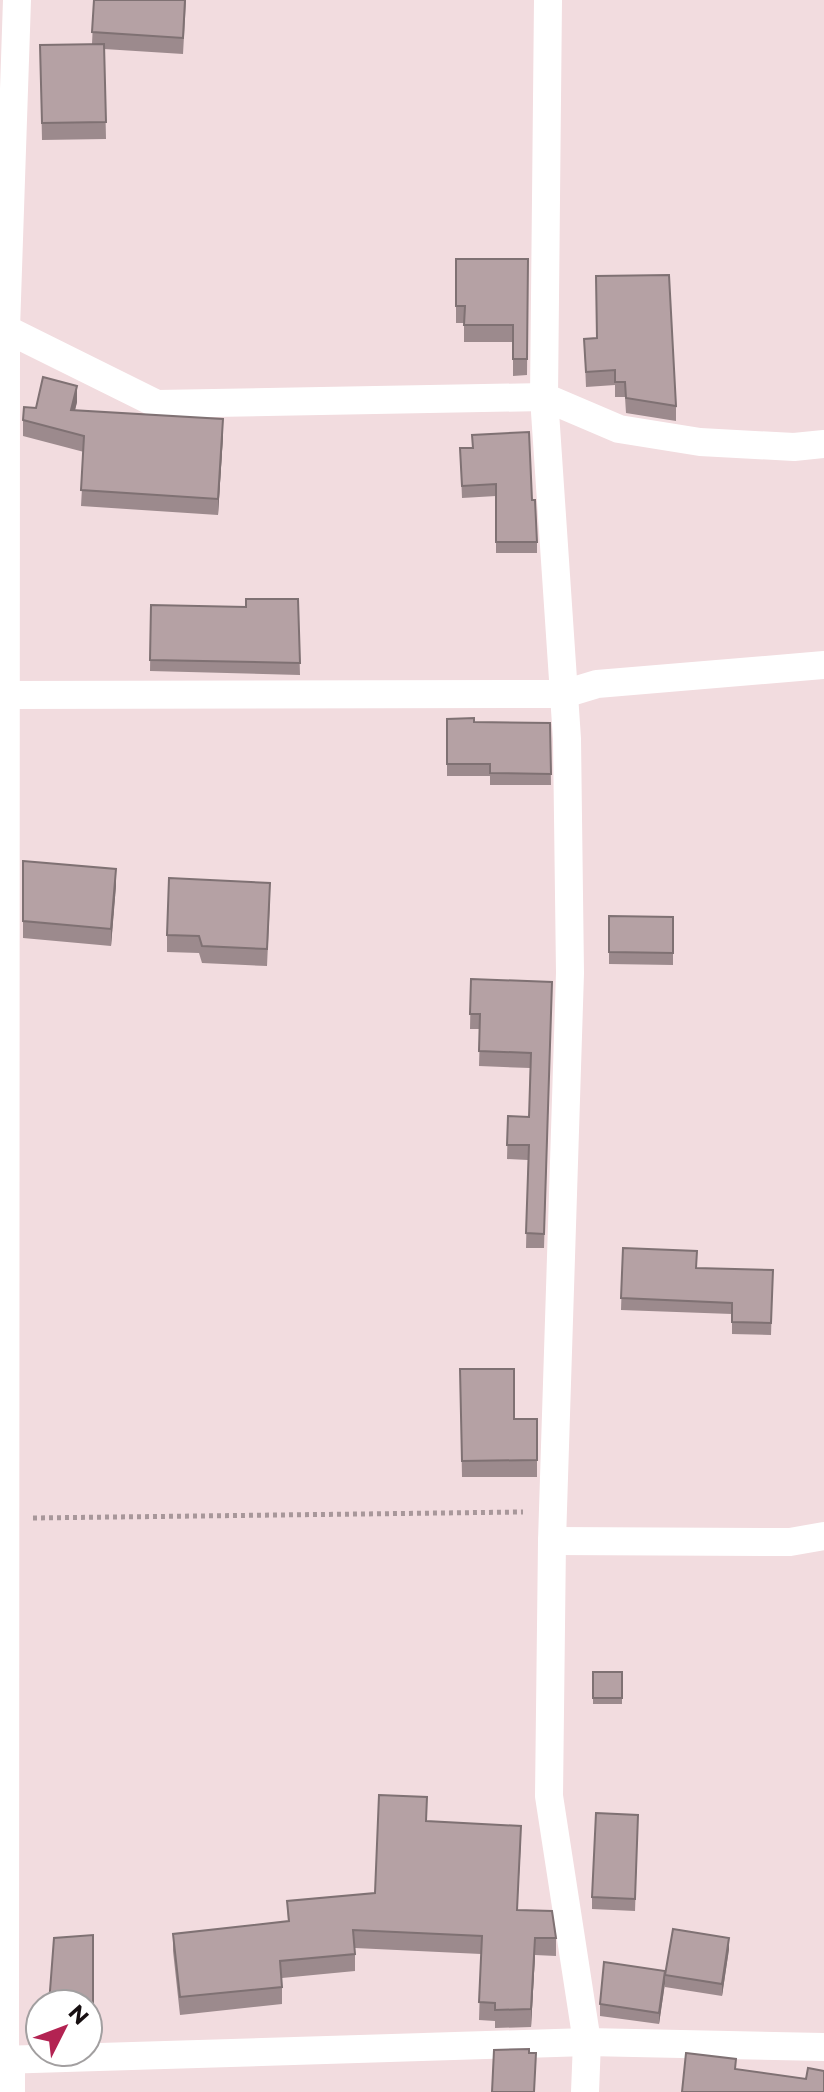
<svg xmlns="http://www.w3.org/2000/svg" width="824" height="2092" font-family="Montserrat,sans-serif">
<style>
.lines{fill:none;stroke-linecap:round;stroke-linejoin:round}
.path{stroke:#a8979a;stroke-width:5;stroke-dasharray:4 4;stroke-linecap:butt}
.street{stroke:#fff;stroke-width:28}
.secondary{stroke:#fff;stroke-width:40}
.wall{fill:#9c8a8d}
.shaded-wall{fill:#7f7173}
.building{fill:#b5a1a4;stroke:#7f7173;stroke-width:2}
</style>
<rect width="100%" height="100%" fill="#f2dcdf"/>
<g class="lines">
<path class="path" d="M 33,1518 L 523,1512"/>
<g class="street">
<path d="M 548,0 L 544,397 L 567,739 L 570,973 L 552,1541 L 549,1796 L 587,2042 L 585,2092"/>
<path d="M 6,329 L 157,404 L 544,397 L 619,429 L 700,442 L 794,447 L 824,444"/>
<path d="M 5,695 L 564,694 L 597,684 L 824,665"/>
<path d="M 552,1541 L 790,1542 L 824,1536"/>
<path d="M 0,2060 L 587,2042 L 824,2047"/>
<path d="M 5,2060 L 6,329 L 17,0"/>
</g>
<path class="secondary" d="M 5,2060 L 5,2092"/>
</g>
<g class="wall">
<path d="M 94,0 L 186,0 L 183,54 L 104,49 L 106,139 L 42,140 L 40,45 L 92,44 Z"/>
<path d="M 456,259 L 528,259 L 527,375 L 513,376 L 513,342 L 464,342 L 464,323 L 456,323 Z"/>
<path d="M 584,339 L 676,406 L 676,421 L 626,413 L 625,397 L 615,397 L 615,385 L 586,387 Z"/>
<path d="M 77,402 L 75,410 L 223,436 L 218,515 L 81,506 L 84,452 L 23,436 L 23,420 L 36,408 Z"/>
<path d="M 472,435 L 532,500 L 537,542 L 537,553 L 496,553 L 496,496 L 462,498 L 460,448 L 473,448 Z"/>
<path d="M 298,599 L 300,675 L 150,671 L 151,605 L 246,607 Z"/>
<path d="M 447,719 L 474,722 L 550,723 L 551,785 L 490,785 L 490,776 L 447,776 Z"/>
<path d="M 23,861 L 116,885 L 111,946 L 23,938 Z"/>
<path d="M 270,900 L 267,966 L 202,963 L 199,953 L 167,952 L 167,935 Z"/>
<path d="M 609,916 L 673,917 L 673,965 L 609,964 Z"/>
<path d="M 471,979 L 552,982 L 544,1248 L 526,1248 L 528,1160 L 507,1159 L 508,1116 L 529,1117 L 530,1068 L 479,1066 L 480,1029 L 470,1029 Z"/>
<path d="M 623,1248 L 696,1268 L 773,1270 L 771,1335 L 732,1334 L 732,1314 L 621,1310 Z"/>
<path d="M 460,1369 L 514,1419 L 537,1419 L 537,1477 L 462,1477 Z"/>
<rect x="593" y="1672" width="29" height="32"/>
<path d="M 638,1815 L 635,1911 L 592,1909 L 592,1897 Z"/>
<path d="M 426,1821 L 521,1843 L 517,1910 L 556,1938 L 556,1956 L 535,1955 L 531,2027 L 495,2028 L 495,2021 L 479,2020 L 481,1954 L 355,1948 L 355,1971 L 282,1978 L 282,2004 L 180,2015 L 173,1951 L 173,1934 L 288,1922 L 287,1901 L 375,1893 Z"/>
<path d="M 93,1935 L 93,2040 L 88,2040 L 88,2004 Z"/>
<path d="M 729,1949 L 722,1996 L 665,1987 L 665,1975 Z"/>
<path d="M 665,1983 L 659,2024 L 600,2016 L 600,2004 Z"/>
</g>
<g class="shaded-wall">
<path d="M 77,386 L 77,402 L 71,426 L 71,410 Z"/>
<path d="M 223,419 L 223,436 L 218,515 L 218,499 Z"/>
<path d="M 116,869 L 116,885 L 111,946 L 111,929 Z"/>
<path d="M 535,1938 L 535,1955 L 531,2027 L 531,2009 Z"/>
<path d="M 729,1938 L 729,1949 L 722,1996 L 722,1984 Z"/>
<path d="M 665,1971 L 665,1983 L 659,2024 L 659,2013 Z"/>
</g>
<g class="building">
<path d="M 94,0 L 185,0 L 183,38 L 92,32 Z"/>
<path d="M 104,44 L 106,122 L 42,123 L 40,45 Z"/>
<path d="M 456,259 L 528,259 L 527,359 L 513,359 L 513,325 L 464,325 L 465,306 L 456,306 Z"/>
<path d="M 669,275 L 676,406 L 626,398 L 625,382 L 615,382 L 615,370 L 586,372 L 584,339 L 597,338 L 596,276 Z"/>
<path d="M 43,377 L 77,386 L 71,410 L 223,419 L 218,499 L 81,490 L 84,436 L 23,420 L 24,407 L 36,408 Z"/>
<path d="M 529,432 L 532,500 L 535,500 L 537,542 L 496,542 L 496,484 L 462,486 L 460,448 L 473,448 L 472,435 Z"/>
<path d="M 246,599 L 298,599 L 300,663 L 150,660 L 151,605 L 246,607 Z"/>
<path d="M 474,718 L 474,722 L 550,723 L 551,774 L 490,773 L 490,764 L 447,764 L 447,719 Z"/>
<path d="M 23,861 L 116,869 L 111,929 L 23,921 Z"/>
<path d="M 169,878 L 270,883 L 267,949 L 202,946 L 199,936 L 167,935 Z"/>
<path d="M 609,916 L 673,917 L 673,953 L 609,952 Z"/>
<path d="M 471,979 L 552,982 L 544,1234 L 526,1233 L 529,1145 L 507,1145 L 508,1116 L 529,1117 L 531,1053 L 479,1051 L 480,1014 L 470,1014 Z"/>
<path d="M 623,1248 L 697,1251 L 696,1268 L 773,1270 L 771,1323 L 732,1322 L 732,1303 L 621,1298 Z"/>
<path d="M 460,1369 L 514,1369 L 514,1419 L 537,1419 L 537,1460 L 462,1461 Z"/>
<rect x="593" y="1672" width="29" height="26"/>
<path d="M 379,1795 L 427,1797 L 426,1821 L 521,1826 L 517,1910 L 552,1911 L 556,1938 L 535,1938 L 531,2009 L 495,2010 L 495,2003 L 479,2002 L 482,1936 L 353,1930 L 355,1954 L 280,1961 L 282,1987 L 180,1997 L 173,1934 L 289,1921 L 287,1901 L 375,1893 Z"/>
<path d="M 596,1813 L 638,1815 L 635,1899 L 592,1897 Z"/>
<path d="M 673,1929 L 729,1938 L 722,1984 L 665,1975 Z"/>
<path d="M 93,1935 L 93,2028 L 88,2028 L 88,2004 L 49,2004 L 54,1938 Z"/>
<path d="M 604,1962 L 665,1971 L 659,2013 L 600,2004 Z"/>
<path d="M 529,2049 L 529,2053 L 536,2053 L 534,2092 L 492,2092 L 494,2050 Z"/>
<path d="M 686,2053 L 736,2059 L 735,2069 L 806,2079 L 808,2068 L 824,2071 L 824,2092 L 682,2092 Z"/>
</g>
<g transform="translate(64 2028) rotate(48)"><circle r="38" fill="#ffffff" stroke="#a29fa0" stroke-width="2"/>
<path d="M0-6L14 30L0 20L-14 30Z" fill="#b32352"/>
<text y="-12" font-size="22" font-weight="bold" text-anchor="middle" fill="#170f11">N</text>
</g>
</svg>
